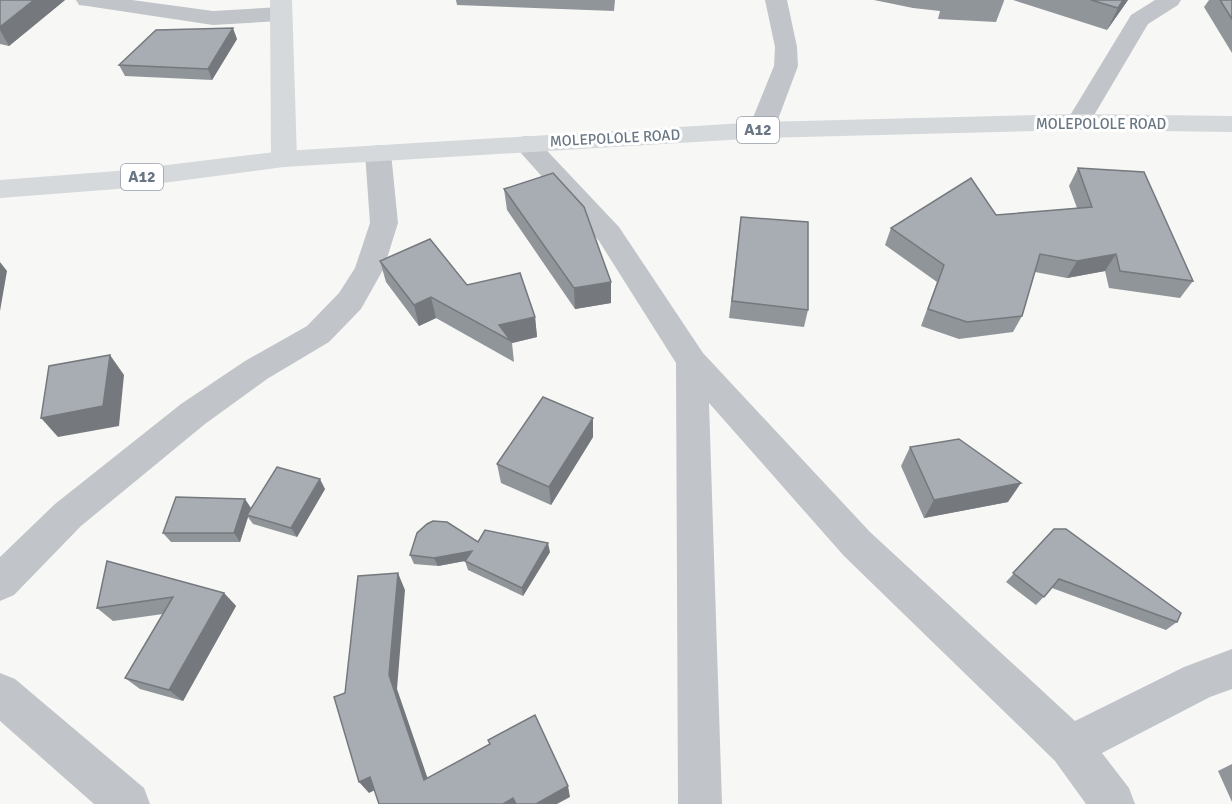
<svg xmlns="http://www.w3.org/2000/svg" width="1232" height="804" font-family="Signika,sans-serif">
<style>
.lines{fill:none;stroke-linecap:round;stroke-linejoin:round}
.street{fill:#c1c4c8;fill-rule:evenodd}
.secondary{fill:#d5d9dc;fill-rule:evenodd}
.primary{fill:#d5d9dc;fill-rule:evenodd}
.wall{fill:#90959a}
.shaded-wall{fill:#75797d}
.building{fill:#a7adb3;stroke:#75797d;stroke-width:1.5}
.labels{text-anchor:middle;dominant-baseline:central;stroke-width:6;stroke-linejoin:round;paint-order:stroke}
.far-street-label{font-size:15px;fill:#697683;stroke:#fff}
.shield{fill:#fff;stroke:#969fa8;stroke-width:1.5}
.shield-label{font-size:16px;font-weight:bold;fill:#697683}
</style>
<rect width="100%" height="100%" fill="#f7f7f5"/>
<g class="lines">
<g class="street">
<path d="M 76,0 L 132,0 L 213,11 L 280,7 L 288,9 L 291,14 L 288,19 L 280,21 L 213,25 L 87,6 L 79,5 Z"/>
<path d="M 765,0 L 787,0 L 797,47 L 798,66 L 774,130 L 770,135 L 761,138 L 752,135 L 748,130 L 774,66 L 775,47 Z"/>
<path d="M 1155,0 L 1181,0 L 1178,5 L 1148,24 L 1087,127 L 1078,130 L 1069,127 L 1066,122 L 1128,20 L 1131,15 Z"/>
<path d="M 526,136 L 535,138 L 619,227 L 703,353 L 870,532 L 1075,721 L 1184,667 L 1232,649 L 1232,689 L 1210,697 L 1102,753 L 1129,788 L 1135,804 L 1086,804 L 1055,761 L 844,556 L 709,403 L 722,804 L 678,804 L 676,363 L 599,241 L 513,144 L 517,138 Z"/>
<path d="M 378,145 L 387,147 L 391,153 L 398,223 L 384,268 L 361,309 L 329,342 L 267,379 L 205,424 L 81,526 L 14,595 L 0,601 L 0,557 L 55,504 L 181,404 L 245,361 L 307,326 L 339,293 L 355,268 L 370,223 L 365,153 L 369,147 Z"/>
<path d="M 0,673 L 15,679 L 144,788 L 150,804 L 94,804 L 0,721 Z"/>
</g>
<path class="secondary" d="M 270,0 L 292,0 L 297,159 L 293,165 L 284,167 L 275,165 L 271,159 Z"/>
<path class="primary" d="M 1078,114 L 1232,116 L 1232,132 L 1078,130 L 761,138 L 284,167 L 117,189 L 0,198 L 0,180 L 117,171 L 284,151 L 761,122 Z"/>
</g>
<g class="wall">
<path d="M 0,0 L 65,0 L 9,46 L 0,44 Z"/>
<path d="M 456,0 L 615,0 L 614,11 L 457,5 Z"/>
<path d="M 874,0 L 1004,0 L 1004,1 L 996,22 L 938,19 L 940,11 L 913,8 Z"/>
<path d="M 1013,0 L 1128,0 L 1107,30 Z"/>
<path d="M 1209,0 L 1232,0 L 1232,53 L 1204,7 Z"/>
<path d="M 237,39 L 212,80 L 125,76 L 119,65 Z"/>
<path d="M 1078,168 L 1193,281 L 1180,298 L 1109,288 L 1105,271 L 1067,278 L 1035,272 L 1022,316 L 1013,332 L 959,339 L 921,326 L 937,282 L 885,245 L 891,228 L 1077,208 L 1069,186 Z"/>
<path d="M 504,189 L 611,303 L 575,309 L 507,210 Z"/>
<path d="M 741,217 L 808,310 L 804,327 L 729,318 Z"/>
<path d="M 380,261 L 467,285 L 535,317 L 537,337 L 512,343 L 514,362 L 436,318 L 419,326 L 386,282 Z"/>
<path d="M 593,437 L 551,505 L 501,483 L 497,464 Z"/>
<path d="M 910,447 L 1008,502 L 924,518 L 901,466 Z"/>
<path d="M 325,489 L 297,537 L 253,524 L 248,517 L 240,542 L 171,542 L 163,533 Z"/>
<path d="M 1054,529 L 1177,622 L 1166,630 L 1052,588 L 1036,605 L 1006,582 Z"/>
<path d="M 478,542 L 550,552 L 523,596 L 468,570 L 465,561 L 438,566 L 414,564 L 410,555 Z"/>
<path d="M 107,561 L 224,593 L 236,606 L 183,701 L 140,689 L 125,678 L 163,614 L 113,621 L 97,608 Z"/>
<path d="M 1232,764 L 1232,802 L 1218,771 Z"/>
</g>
<g class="shaded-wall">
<path d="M 34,0 L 65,0 L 9,46 L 0,30 L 0,27 Z"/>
<path d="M 1123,0 L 1128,0 L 1107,30 L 1118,8 Z"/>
<path d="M 233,28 L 237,39 L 212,80 L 208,69 Z"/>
<path d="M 1116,254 L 1105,271 L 1067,278 L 1077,261 Z"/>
<path d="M 0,262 L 7,271 L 0,311 Z"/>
<path d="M 611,282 L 611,303 L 575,309 L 574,288 Z"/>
<path d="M 431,297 L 436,318 L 419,326 L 414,305 Z"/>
<path d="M 535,317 L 537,337 L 512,343 L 499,325 Z"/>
<path d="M 110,355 L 124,375 L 119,426 L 58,437 L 41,418 Z"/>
<path d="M 593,418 L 593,437 L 551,505 L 549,487 Z"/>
<path d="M 320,479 L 325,489 L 297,537 L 291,528 Z"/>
<path d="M 1021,483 L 1008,502 L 924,518 L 934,500 Z"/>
<path d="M 245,499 L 251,508 L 247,515 L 248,517 L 240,542 L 234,533 Z"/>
<path d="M 548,543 L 550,552 L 523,596 L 522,588 Z"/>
<path d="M 472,551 L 475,559 L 438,566 L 434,558 Z"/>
<path d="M 398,573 L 405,590 L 397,689 L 432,791 L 424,780 L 389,675 Z"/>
<path d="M 224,593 L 236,606 L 183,701 L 169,690 Z"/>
<path d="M 370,777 L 379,788 L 369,793 L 359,782 Z"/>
<path d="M 568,786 L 570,797 L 557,804 L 536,804 Z"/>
<path d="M 513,798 L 516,804 L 503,804 Z"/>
</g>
<g class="building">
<path d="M 0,0 L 34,0 L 0,27 Z"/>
<path d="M 1091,0 L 1123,0 L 1118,8 Z"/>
<path d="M 1220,0 L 1232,0 L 1232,19 Z"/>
<path d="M 233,28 L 208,69 L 119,65 L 156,30 Z"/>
<path d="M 1078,168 L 1144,172 L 1193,281 L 1120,271 L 1116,254 L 1077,261 L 1040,254 L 1022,316 L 967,322 L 928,309 L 944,265 L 891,228 L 971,178 L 996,215 L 1092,207 Z"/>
<path d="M 553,173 L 584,207 L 611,282 L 574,288 L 504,189 Z"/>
<path d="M 741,217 L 808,222 L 808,310 L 732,301 Z"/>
<path d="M 430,239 L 467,285 L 520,273 L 535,317 L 499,325 L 511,341 L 431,297 L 414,305 L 380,261 Z"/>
<path d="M 110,355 L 103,406 L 41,418 L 49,366 Z"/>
<path d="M 543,397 L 593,418 L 549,487 L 497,464 Z"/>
<path d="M 959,439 L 1021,483 L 934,500 L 910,447 Z"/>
<path d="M 277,467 L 320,479 L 291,528 L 247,515 Z"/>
<path d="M 176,497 L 245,499 L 234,533 L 163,533 Z"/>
<path d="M 433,521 L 447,522 L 478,542 L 485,530 L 548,543 L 522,588 L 465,561 L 472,551 L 434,558 L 410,555 L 417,533 L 427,524 Z"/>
<path d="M 1054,529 L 1066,529 L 1181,613 L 1177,622 L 1059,579 L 1044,597 L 1013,573 Z"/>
<path d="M 107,561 L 224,593 L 169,690 L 125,678 L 173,597 L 97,608 Z"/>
<path d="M 398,573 L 389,675 L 424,780 L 490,744 L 488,740 L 535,715 L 568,786 L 536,804 L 516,804 L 513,798 L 503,804 L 379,804 L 370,777 L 359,782 L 334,697 L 345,693 L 358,576 Z"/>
</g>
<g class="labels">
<g class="far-street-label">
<text x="1101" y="124">MOLEPOLOLE ROAD</text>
<text transform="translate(615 138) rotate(-3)">MOLEPOLOLE ROAD</text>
</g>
<g class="shield">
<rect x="737" y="117" width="42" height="26" rx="4.5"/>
<rect x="121" y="164" width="42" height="26" rx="4.5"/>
</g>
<g class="shield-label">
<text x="758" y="130">A12</text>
<text x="142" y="177">A12</text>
</g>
</g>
</svg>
